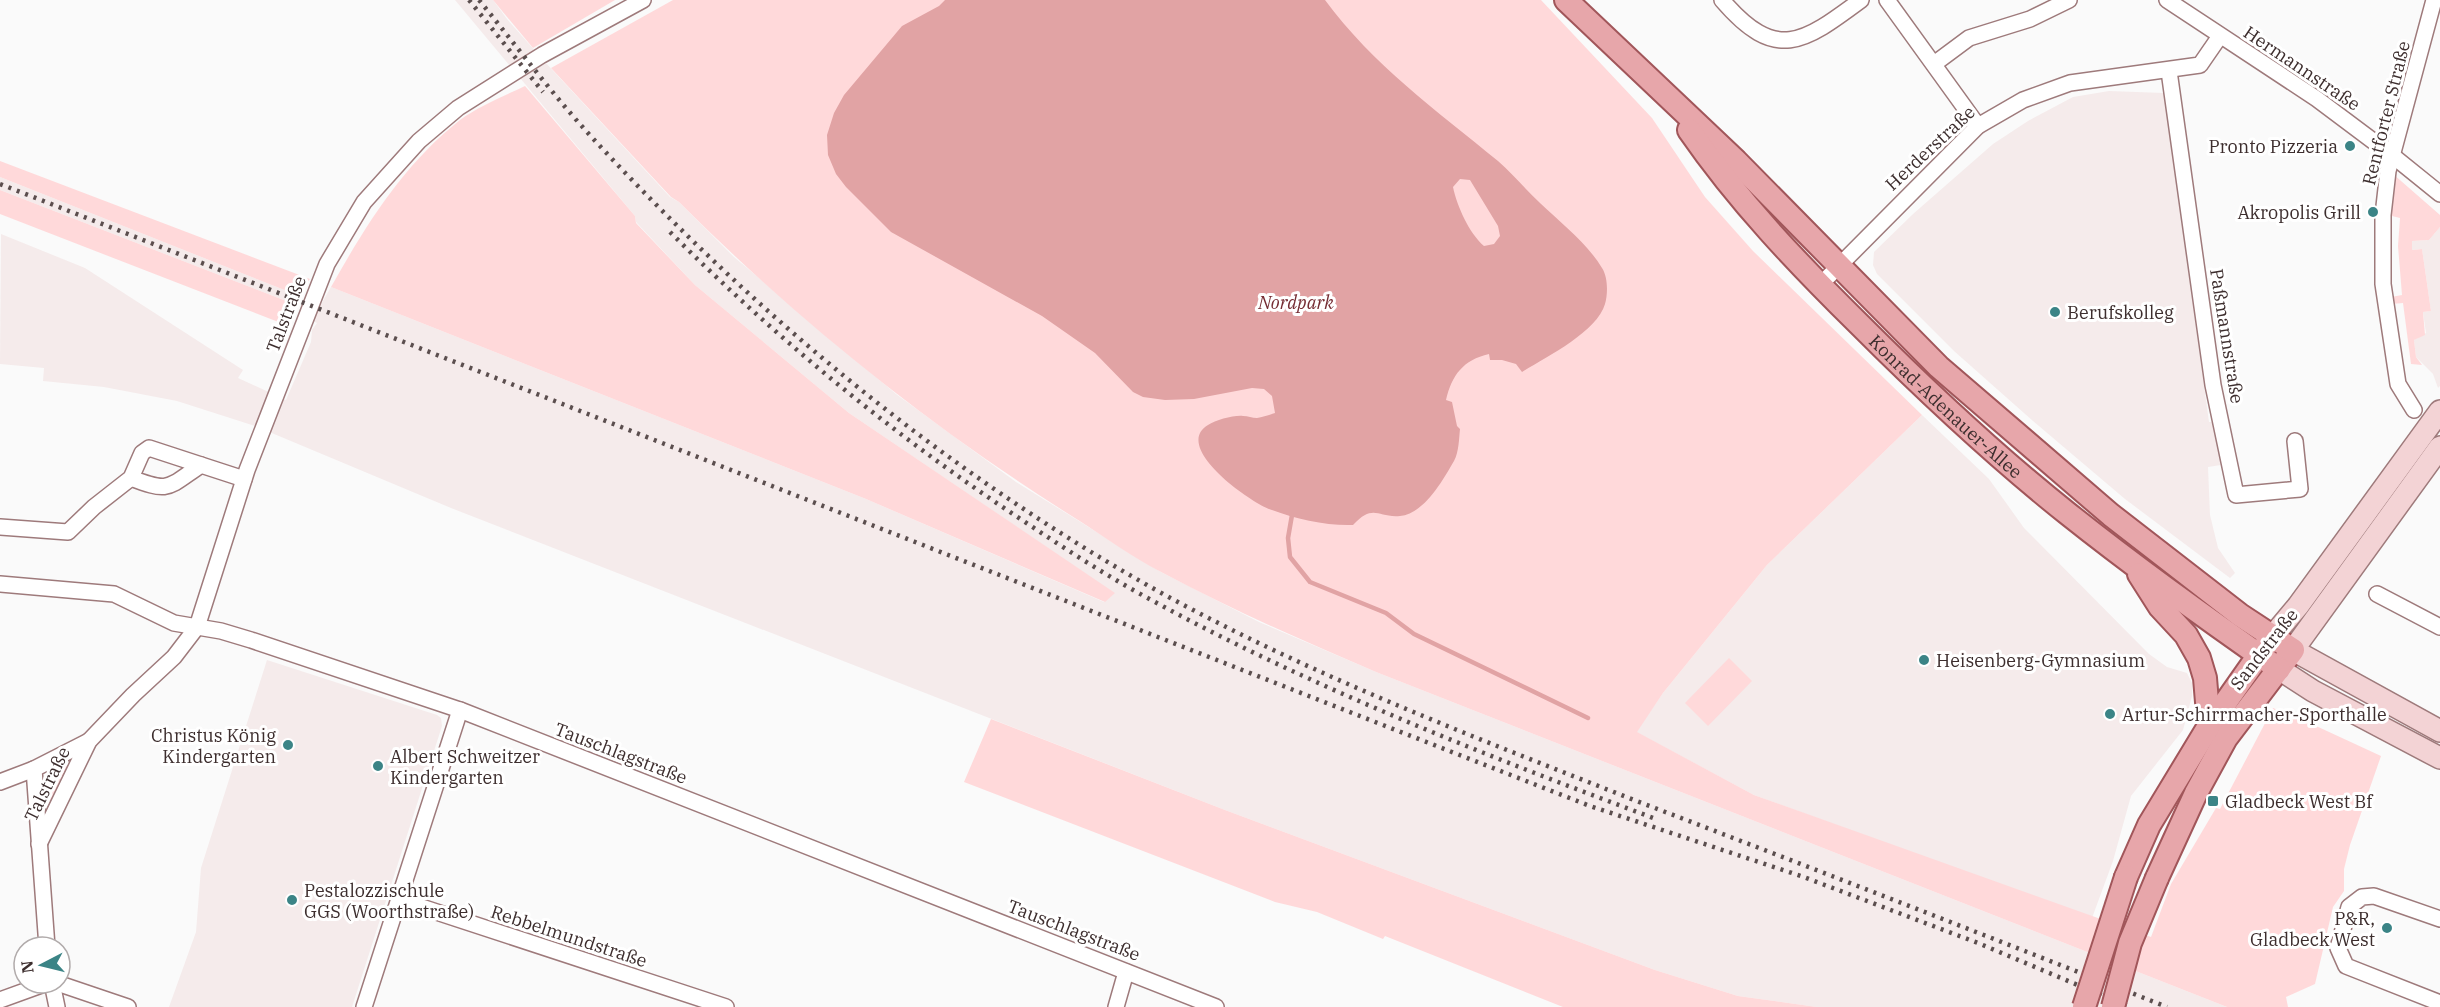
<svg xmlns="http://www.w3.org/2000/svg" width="2440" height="1007" font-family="'IBM Plex Serif',serif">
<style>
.built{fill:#f5ebeb}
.green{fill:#ffd9da}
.water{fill:#e1a3a4;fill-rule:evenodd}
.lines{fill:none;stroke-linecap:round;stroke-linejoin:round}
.stream{stroke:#e1a3a4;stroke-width:4.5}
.minor-casing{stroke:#9e7a7b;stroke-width:18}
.secondary-casing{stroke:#9e7a7b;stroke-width:24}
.primary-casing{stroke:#a1565a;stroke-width:26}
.minor{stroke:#fff;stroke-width:15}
.secondary{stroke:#f3d3d5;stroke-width:21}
.primary{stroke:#e7a6aa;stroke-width:22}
.rail{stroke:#5b4e4e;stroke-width:4.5;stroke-dasharray:3 6;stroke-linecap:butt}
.primary-bridge-casing{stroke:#a1565a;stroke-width:26;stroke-linecap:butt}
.primary-bridge{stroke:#e7a6aa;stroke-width:22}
.poi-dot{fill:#3b8486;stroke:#fff;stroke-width:2}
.labels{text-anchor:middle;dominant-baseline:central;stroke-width:6;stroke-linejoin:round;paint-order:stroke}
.street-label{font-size:18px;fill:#3d2e2e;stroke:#fff}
.poi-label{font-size:18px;fill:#3d2e2e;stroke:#fff;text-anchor:start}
.park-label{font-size:18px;font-style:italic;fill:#752c33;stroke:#fff}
</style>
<rect width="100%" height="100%" fill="#fafafa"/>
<g class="built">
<path d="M 455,0 L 493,0 L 507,19 L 545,62 L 670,197 L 679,202 L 734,257 L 896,394 L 1016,482 L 1161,572 L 1259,622 L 1376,672 L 2227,1007 L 1817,1007 L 1738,996 L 1655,970 L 1225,810 L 451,508 L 255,426 L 177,401 L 104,387 L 43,381 L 44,368 L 0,364 L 1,234 L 85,268 L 243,370 L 238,378 L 286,400 L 311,342 L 312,330 L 317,323 L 313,321 L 316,313 L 331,287 L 866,499 L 1104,602 L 1114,593 L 849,413 L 695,285 L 636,222 L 635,216 Z"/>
<path d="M 2109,91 L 2164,93 L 2209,422 L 2215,422 L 2221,465 L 2208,467 L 2210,515 L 2218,548 L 2235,573 L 2230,578 L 2125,499 L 2033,421 L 1954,351 L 1877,274 L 1873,265 L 1874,252 L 1913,214 L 1993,144 L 2028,121 L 2073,97 Z"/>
<path d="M 0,177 L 297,295 L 294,304 L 0,190 Z"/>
<path d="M 2440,227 L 2440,386 L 2438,388 L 2433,374 L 2416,357 L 2414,340 L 2426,333 L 2423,312 L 2431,311 L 2422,249 L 2412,250 L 2412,241 L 2429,240 Z"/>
<path d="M 1922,415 L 1989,479 L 2024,528 L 2149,654 L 2167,667 L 2187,673 L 2192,683 L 2192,696 L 2183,730 L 2131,796 L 2113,861 L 2092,918 L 1754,795 L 1636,732 L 1663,693 L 1767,565 Z"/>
<path d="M 267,660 L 437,715 L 441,718 L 442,726 L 352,1007 L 169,1007 L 196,932 L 201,868 Z"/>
</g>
<g class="green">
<path d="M 493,0 L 615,0 L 533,48 Z"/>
<path d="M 673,0 L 1541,0 L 1652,118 L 1705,197 L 1753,251 L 1922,415 L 1767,565 L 1663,693 L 1637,732 L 1754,795 L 2151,937 L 2171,884 L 2216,808 L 2220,809 L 2273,708 L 2301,719 L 2381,756 L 2350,845 L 2344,869 L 2344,891 L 2333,907 L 2315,984 L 2286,997 L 2288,1007 L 2227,1007 L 1376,672 C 1304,641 1232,610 1163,573 C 1134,558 1106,538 1078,520 C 934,430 799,322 679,202 L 671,197 L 551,68 Z"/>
<path d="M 525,86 L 635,216 L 636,223 L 695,285 L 849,413 L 1115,593 L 1105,602 L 866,499 L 331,287 C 366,225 403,165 460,120 C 479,106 504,96 525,86 Z"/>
<path d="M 0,161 L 310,279 L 297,295 L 0,177 Z"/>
<path d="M 2393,174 L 2440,215 L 2440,227 L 2429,240 L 2412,241 L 2412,250 L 2422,249 L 2431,311 L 2423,312 L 2425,335 L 2414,340 L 2416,357 L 2422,365 L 2411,364 L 2403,303 L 2392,304 L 2391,297 L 2402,295 L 2398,246 L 2400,218 L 2388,215 Z"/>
<path d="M 0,190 L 294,304 L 286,325 L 0,214 Z"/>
<path d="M 1729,658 L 1752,681 L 1708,726 L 1685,703 Z"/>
<path d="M 991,719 L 1225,810 L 1655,970 L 1738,996 L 1817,1007 L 1563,1007 L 1385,936 L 1383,939 L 1317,912 L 1275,902 L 964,782 Z"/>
<path d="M 61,763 L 66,764 L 67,769 L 52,801 L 45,802 C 36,784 45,772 61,763 Z"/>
</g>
<path class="water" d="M 945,0 L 1325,0 C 1372,64 1437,111 1498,161 C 1513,174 1525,189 1540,203 C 1561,223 1587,243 1602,268 C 1608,277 1608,294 1605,304 C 1597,332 1546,357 1522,372 L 1516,364 L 1502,360 L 1490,360 L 1489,354 C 1463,360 1452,375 1446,400 L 1452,402 L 1457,426 L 1460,429 C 1459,438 1459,452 1454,461 C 1443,480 1424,514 1400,516 C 1377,518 1374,503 1353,525 C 1327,526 1296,519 1272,510 C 1252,504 1171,447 1208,425 C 1216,420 1234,415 1243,416 C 1248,416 1252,418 1257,418 C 1263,417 1269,415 1275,413 L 1272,396 L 1264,389 L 1252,388 L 1194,399 L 1165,400 L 1143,397 L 1133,392 L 1095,353 L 1042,316 L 891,232 L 846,187 L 836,174 L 828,155 L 827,135 L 834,113 L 844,95 L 902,26 L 939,6 ZM 1460,179 L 1470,180 L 1498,226 L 1500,236 L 1494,244 L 1484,246 C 1469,233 1457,206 1453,187 Z"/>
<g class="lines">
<path class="stream" d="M 1292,515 L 1288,538 L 1290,557 L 1310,582 L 1386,613 L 1414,634 L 1588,718"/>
<defs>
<g id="minor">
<path d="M 1722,0 C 1776,63 1803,43 1861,0"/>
<path d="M 1887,0 L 1978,126"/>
<path d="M 2167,0 L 2317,99 L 2393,156 L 2440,194"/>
<path d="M 1934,64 L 1969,38 L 2030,19 L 2069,0"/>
<path d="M 2169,71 L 2213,385 L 2236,495 L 2300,489 L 2295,441"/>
<path d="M 1820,285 L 1978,126 L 2023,100 L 2070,83 L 2200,65 L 2220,36"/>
<path d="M 2414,410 L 2398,384 L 2383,284 L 2383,215 L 2388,171 L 2434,0"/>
<path d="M 201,465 L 244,479"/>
<path d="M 0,527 L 68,532 L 94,507 L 131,478 L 142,453 L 149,448 L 201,465 C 167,488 170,493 131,478"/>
<path d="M 0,584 L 114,594 L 174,623 L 221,631 L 251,640 L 460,710 L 1216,1007"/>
<path d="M 2377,594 L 2440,627"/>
<path d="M 0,782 L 34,769"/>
<path d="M 39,844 L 89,741 L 133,695 L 174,657 L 197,627 L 247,470 L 327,264 L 364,202 L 419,141 L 458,108 L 542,55 L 643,0"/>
<path d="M 400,900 L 726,1007"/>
<path d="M 2440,919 L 2374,896 L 2362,897 L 2349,907 L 2338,948 L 2346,966 L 2440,1003"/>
<path d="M 47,947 L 34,769 L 89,741"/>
<path d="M 52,983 L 57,1007"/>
<path d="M 57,983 L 128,1007"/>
<path d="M 0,1000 L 47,983"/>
<path d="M 364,1007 L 460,710"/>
<path d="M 1116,1007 L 1126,972"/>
</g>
<g id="secondary">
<path d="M 2440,447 L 2293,650 L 2440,731"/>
<path d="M 2272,637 L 2298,606 L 2440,411"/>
<path d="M 2279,669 L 2313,691 L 2440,758"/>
</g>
<g id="primary">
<path d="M 1566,0 L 1736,161 L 1939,367 L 2111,515 L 2240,615 L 2293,650 L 2226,738 L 2196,793 L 2157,878"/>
<path id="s1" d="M 1689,130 C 1738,201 1798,264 1859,324 C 1926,391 1994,455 2067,513 C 2136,568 2207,619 2279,669"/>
<path d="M 2139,574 L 2160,607 L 2186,635 L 2199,658 L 2205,678 L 2209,726"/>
<path d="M 2126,877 L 2149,825 L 2209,726 L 2268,642"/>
</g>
</defs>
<use href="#minor" class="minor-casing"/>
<use href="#secondary" class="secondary-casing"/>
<use href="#primary" class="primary-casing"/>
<use href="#minor" class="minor"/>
<use href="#secondary" class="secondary"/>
<use href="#primary" class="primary"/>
<g class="rail">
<path d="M 469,0 L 543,92"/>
<path d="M 479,0 C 515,44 549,90 587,132 C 750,310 938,466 1147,585 C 1302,672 1469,735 1634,800 C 1812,868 1990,937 2167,1007"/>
<path d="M 0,184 L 1590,806 L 1801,876 L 1978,943 L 2130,1007"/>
<path d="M 670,232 C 776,338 891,433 1016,516 C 1058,544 1100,572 1144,596 C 1307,686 1482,754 1656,819"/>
</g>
<defs>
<g id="primary-bridge">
<path d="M 2084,1007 L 2126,877"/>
<path d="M 2113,1007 L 2130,943 L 2157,878"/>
</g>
</defs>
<use href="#primary-bridge" class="primary-bridge-casing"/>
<use href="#primary-bridge" class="primary-bridge"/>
</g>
<g class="poi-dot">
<circle cx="2350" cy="146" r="6"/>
<circle cx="2373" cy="212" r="6"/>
<circle cx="2055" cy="312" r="6"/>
<circle cx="1924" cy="660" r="6"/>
<circle cx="2110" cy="714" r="6"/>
<circle cx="288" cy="745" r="6"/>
<circle cx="378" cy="766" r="6"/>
<rect x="2207" y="795" width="12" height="12" rx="3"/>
<circle cx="292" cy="900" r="6"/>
<circle cx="2387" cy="928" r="6"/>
</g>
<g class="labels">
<g class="street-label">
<text transform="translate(2302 68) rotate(34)">Hermannstraße</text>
<text transform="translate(2386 113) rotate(-76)">Rentforter Straße</text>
<text transform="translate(1930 148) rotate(-43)">Herderstraße</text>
<text transform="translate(286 314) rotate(-69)">Talstraße</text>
<text transform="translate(2227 336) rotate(81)">Paßmannstraße</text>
<text stroke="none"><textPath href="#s1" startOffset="378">Konrad-Adenauer-Allee</textPath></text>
<text transform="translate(2264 649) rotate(-52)">Sandstraße</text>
<text transform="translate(621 753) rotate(21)">Tauschlagstraße</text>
<text transform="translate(47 784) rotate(-64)">Talstraße</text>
<text transform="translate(1074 930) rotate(21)">Tauschlagstraße</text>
<text transform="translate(569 936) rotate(18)">Rebbelmundstraße</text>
</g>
<g class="poi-label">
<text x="2338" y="146" text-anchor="end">Pronto Pizzeria</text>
<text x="2361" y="212" text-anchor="end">Akropolis Grill</text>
<text x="2067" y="312">Berufskolleg</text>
<text x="1936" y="660">Heisenberg-Gymnasium</text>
<text x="2122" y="714">Artur-Schirrmacher-Sporthalle</text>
<text x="276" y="735" text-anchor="end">Christus König<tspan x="276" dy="21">Kindergarten</tspan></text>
<text x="390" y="756">Albert Schweitzer<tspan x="390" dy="21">Kindergarten</tspan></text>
<text x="2225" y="801">Gladbeck West Bf</text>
<text x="304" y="890">Pestalozzischule<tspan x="304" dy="21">GGS (Woorthstraße)</tspan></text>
<text x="2375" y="918" text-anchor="end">P&amp;R,<tspan x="2375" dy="21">Gladbeck West</tspan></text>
</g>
<g class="park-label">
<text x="1296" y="302">Nordpark</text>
</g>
</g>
<g transform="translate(42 965) rotate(263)"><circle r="28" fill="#ffffff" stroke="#b1abab" stroke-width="1.5"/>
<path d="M0-4.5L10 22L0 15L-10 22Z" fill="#3b8486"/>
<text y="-9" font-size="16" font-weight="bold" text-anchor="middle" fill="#3d2e2e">N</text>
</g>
</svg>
